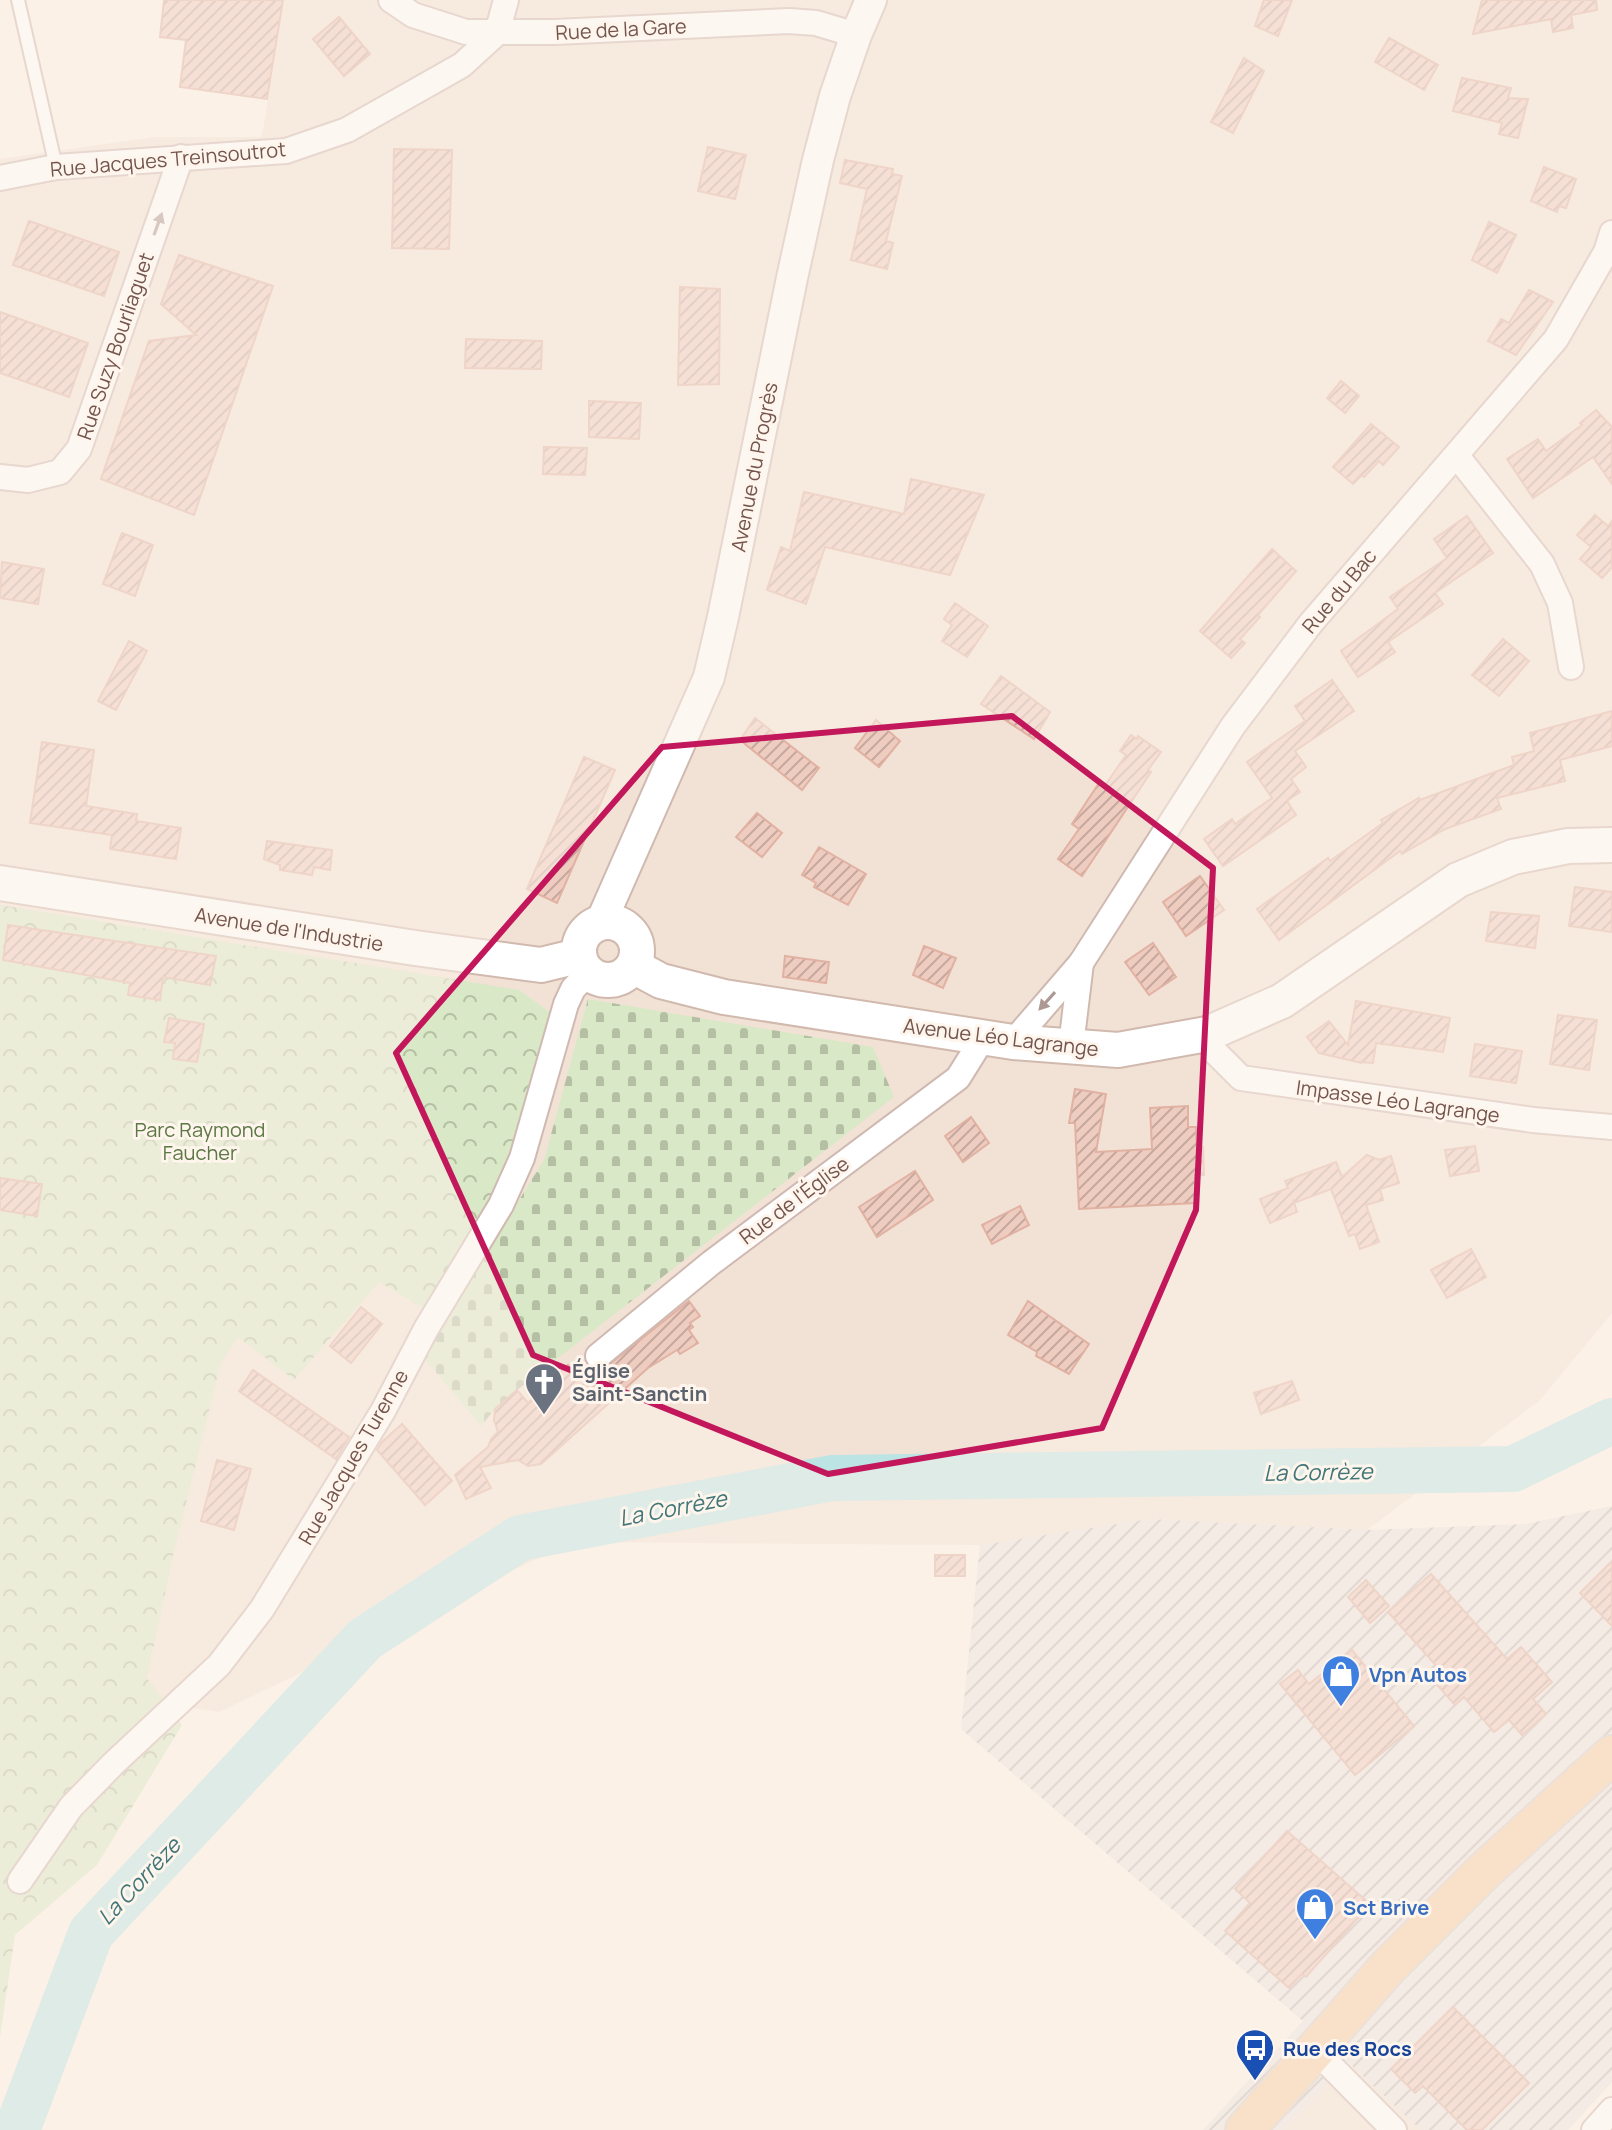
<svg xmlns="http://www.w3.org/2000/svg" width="1612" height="2130" font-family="Manrope,sans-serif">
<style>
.residential{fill:#f2e2d6}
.industrial{fill:url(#industrial-furrows)}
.forest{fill:url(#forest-crowns)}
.cemetery{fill:url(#cemetery-stones)}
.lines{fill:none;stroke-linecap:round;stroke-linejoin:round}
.river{stroke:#bce4e4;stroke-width:46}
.building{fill:url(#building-hatch);stroke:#e1b1a2;stroke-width:2}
.service-casing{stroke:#cfb9b1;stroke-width:16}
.minor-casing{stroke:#cfb9b1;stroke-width:28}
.tertiary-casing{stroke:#cfb9b1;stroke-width:34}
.secondary-casing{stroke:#d1b9ae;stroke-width:38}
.primary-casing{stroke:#d8cfcd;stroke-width:42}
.service{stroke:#fff;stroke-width:12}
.minor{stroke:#fff;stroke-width:24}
.tertiary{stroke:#fff;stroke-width:30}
.secondary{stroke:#fff;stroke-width:34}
.primary{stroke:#f6cca4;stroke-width:38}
.oneway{fill:#ac9994}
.marked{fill:none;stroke:#c2185b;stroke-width:6;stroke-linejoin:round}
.labels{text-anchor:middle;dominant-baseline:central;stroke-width:6;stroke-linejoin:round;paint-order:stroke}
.street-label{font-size:20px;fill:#74554d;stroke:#fef5ed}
.park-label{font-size:20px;fill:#5c7845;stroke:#fef5ed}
.worship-label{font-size:20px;font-weight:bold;fill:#5b616d;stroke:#fef5ed;text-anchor:start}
.shop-label{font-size:20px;font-weight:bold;fill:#366cbe;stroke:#fef5ed;text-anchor:start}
.transit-label{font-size:20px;font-weight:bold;fill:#164399;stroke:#fef5ed;text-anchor:start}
.water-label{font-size:22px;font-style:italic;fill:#417678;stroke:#fef5ed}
</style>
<defs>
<pattern id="industrial-furrows" width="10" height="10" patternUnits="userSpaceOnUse" patternTransform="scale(2)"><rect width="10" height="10" fill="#ece4e1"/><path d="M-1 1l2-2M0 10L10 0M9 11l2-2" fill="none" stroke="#c4bcb9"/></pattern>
<pattern id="forest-crowns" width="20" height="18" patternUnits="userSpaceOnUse" patternTransform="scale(2)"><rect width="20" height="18" fill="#d9e8c6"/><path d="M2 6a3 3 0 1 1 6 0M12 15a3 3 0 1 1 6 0" fill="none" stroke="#b5bfa3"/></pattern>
<pattern id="cemetery-stones" width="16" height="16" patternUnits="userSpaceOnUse" patternTransform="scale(2)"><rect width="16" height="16" fill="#d9e8c6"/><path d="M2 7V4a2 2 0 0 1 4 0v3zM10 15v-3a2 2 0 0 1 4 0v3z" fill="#b5bfa3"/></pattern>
<pattern id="building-hatch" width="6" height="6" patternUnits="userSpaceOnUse" patternTransform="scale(2)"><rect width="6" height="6" fill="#efccc0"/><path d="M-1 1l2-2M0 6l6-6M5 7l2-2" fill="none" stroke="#c6a89e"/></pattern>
</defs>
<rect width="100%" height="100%" fill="#fbf1e7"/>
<g class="residential">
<path d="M 284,0 L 1612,0 L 1612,1313 L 1539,1401 L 1367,1530 L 1150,1519 L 980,1545 L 572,1542 L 219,1712 L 0,1675 L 0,159 L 155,137 L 262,137 Z"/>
<path d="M 1349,2063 L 1421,2130 L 1284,2130 Z"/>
</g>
<path class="industrial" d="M 1612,1506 L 1612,2082 L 1568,2130 L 1421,2130 L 1349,2063 L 1284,2130 L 1203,2130 L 1303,2021 L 961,1729 L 980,1545 L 1150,1519 L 1367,1530 L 1526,1524 Z"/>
<path class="forest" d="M 0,905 L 519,990 L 561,1020 L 522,1158 L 435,1315 L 379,1282 L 294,1380 L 238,1337 L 221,1363 L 173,1556 L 147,1678 L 182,1725 L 97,1865 L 15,1935 L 0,2037 Z"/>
<path class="cemetery" d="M 588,999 L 873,1047 L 894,1097 L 517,1390 L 495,1409 L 481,1426 L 422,1356 L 544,1160 Z"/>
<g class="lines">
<path class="river" d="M 17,2130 L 91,1933 L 365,1639 L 520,1538 L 832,1478 L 1513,1469 L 1612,1421"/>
</g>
<g class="building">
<path d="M 164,0 L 283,0 L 267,99 L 180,87 L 186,40 L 160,37 Z"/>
<path d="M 1264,0 L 1292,0 L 1278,36 L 1255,26 Z"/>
<path d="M 1482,0 L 1596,0 L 1597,10 L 1571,15 L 1573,28 L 1553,32 L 1551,19 L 1473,34 Z"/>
<path d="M 339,17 L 370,54 L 344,76 L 313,39 Z"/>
<path d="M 1389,38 L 1438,65 L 1424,90 L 1375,62 Z"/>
<path d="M 1244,58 L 1264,71 L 1233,133 L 1211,122 Z"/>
<path d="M 1462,78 L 1511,88 L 1508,98 L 1528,99 L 1518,138 L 1499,134 L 1502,123 L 1453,111 Z"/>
<path d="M 708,147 L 746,155 L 735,199 L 698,191 Z"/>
<path d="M 394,149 L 452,150 L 449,249 L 392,248 Z"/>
<path d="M 845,160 L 893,169 L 892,174 L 902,176 L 886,241 L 893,243 L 887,269 L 851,260 L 867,189 L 840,183 Z"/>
<path d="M 1544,167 L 1576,179 L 1566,208 L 1559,206 L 1557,212 L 1531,201 Z"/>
<path d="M 29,221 L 119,252 L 104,296 L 13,265 Z"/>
<path d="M 1489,222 L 1516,235 L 1497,273 L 1472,260 Z"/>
<path d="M 179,255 L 273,286 L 194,515 L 101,479 L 149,341 L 196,335 L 161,304 Z"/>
<path d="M 680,287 L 720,289 L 719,384 L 678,385 Z"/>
<path d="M 1529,290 L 1553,302 L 1516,355 L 1488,341 L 1501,319 L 1509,323 Z"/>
<path d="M 0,312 L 88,343 L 69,397 L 0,373 Z"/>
<path d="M 466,339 L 542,341 L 541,369 L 465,368 Z"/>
<path d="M 1341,381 L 1359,396 L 1345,413 L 1327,398 Z"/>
<path d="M 589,401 L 641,403 L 639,439 L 589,437 Z"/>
<path d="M 1596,410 L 1612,427 L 1612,484 L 1593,457 L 1533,498 L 1507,459 L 1538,439 L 1546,451 L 1582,425 L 1580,423 Z"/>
<path d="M 1371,424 L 1399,447 L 1383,465 L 1379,461 L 1364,477 L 1362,475 L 1353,484 L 1333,467 Z"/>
<path d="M 544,447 L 587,448 L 585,475 L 543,474 Z"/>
<path d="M 911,479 L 984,495 L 950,575 L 825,547 L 806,604 L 767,590 L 781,547 L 790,551 L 804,492 L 904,514 Z"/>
<path d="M 1595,515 L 1608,526 L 1612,521 L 1612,567 L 1602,578 L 1580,559 L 1591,547 L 1577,535 Z"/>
<path d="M 1467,516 L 1493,553 L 1435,593 L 1443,604 L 1388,642 L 1395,652 L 1358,677 L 1341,651 L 1398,609 L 1390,597 L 1447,558 L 1434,539 Z"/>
<path d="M 122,533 L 153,545 L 135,596 L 103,584 Z"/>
<path d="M 1272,549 L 1296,571 L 1258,615 L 1260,617 L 1240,639 L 1245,643 L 1231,658 L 1200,631 Z"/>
<path d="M 2,562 L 44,569 L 38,604 L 0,598 Z"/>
<path d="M 955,603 L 988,626 L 967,657 L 942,641 L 952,625 L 944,619 Z"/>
<path d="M 1503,639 L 1529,661 L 1499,696 L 1472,675 Z"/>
<path d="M 129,641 L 147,651 L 116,710 L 98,701 Z"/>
<path d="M 1001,676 L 1050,712 L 1034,739 L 981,704 Z"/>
<path d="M 1332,680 L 1354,711 L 1295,751 L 1306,767 L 1291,779 L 1300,792 L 1287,801 L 1296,815 L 1223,866 L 1204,839 L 1232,819 L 1235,824 L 1272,798 L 1247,762 L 1305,721 L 1295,706 Z"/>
<path d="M 1612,711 L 1612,746 L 1560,760 L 1565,781 L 1497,798 L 1501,809 L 1445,829 L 1402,854 L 1400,851 L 1279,940 L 1257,909 L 1328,858 L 1330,861 L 1383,823 L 1381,820 L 1419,798 L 1420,800 L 1514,765 L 1512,757 L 1534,751 L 1530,733 Z"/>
<path d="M 755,718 L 819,768 L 802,790 L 740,740 Z"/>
<path d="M 876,720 L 900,741 L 879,767 L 855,748 Z"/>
<path d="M 1131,735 L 1137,739 L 1138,736 L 1161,752 L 1148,770 L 1151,772 L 1082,876 L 1058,859 L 1079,829 L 1072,824 L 1099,783 L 1104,787 L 1126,755 L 1120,751 Z"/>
<path d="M 42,742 L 94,750 L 86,806 L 137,814 L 136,821 L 181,828 L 176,859 L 110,849 L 112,835 L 30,823 Z"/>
<path d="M 584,757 L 615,770 L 557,903 L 527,889 Z"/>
<path d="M 757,813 L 782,833 L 762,857 L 736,837 Z"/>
<path d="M 267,841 L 332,850 L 330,870 L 314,867 L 312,875 L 280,870 L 280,865 L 264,859 Z"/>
<path d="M 819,847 L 866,874 L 848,905 L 814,887 L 816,883 L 802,875 Z"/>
<path d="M 1200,876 L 1224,910 L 1186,936 L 1163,902 Z"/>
<path d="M 1575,887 L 1612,892 L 1612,932 L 1569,926 Z"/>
<path d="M 1491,912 L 1539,916 L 1535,948 L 1486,941 Z"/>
<path d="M 8,925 L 216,956 L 210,985 L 163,977 L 160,1000 L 128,995 L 130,983 L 3,960 Z"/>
<path d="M 1153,943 L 1176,977 L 1149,995 L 1125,962 Z"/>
<path d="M 924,946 L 956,958 L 943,988 L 913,975 Z"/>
<path d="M 785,956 L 829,962 L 826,983 L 783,977 Z"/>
<path d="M 1356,1001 L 1450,1018 L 1443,1052 L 1376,1043 L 1373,1063 L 1360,1062 L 1362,1063 L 1319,1053 L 1307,1037 L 1329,1021 L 1348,1045 Z"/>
<path d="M 1558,1015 L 1597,1020 L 1589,1070 L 1550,1064 Z"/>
<path d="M 169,1018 L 204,1024 L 197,1062 L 173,1059 L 175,1043 L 164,1042 Z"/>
<path d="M 1475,1044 L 1522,1051 L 1516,1083 L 1470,1076 Z"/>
<path d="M 1075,1089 L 1106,1094 L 1096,1152 L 1152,1149 L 1150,1108 L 1188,1106 L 1188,1127 L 1196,1127 L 1197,1148 L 1203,1147 L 1204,1175 L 1195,1175 L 1195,1203 L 1079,1209 L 1075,1123 L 1069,1123 Z"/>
<path d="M 971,1117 L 989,1143 L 963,1162 L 945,1136 Z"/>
<path d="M 1475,1146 L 1479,1171 L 1450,1176 L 1445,1150 Z"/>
<path d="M 1367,1155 L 1379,1160 L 1391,1156 L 1399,1183 L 1380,1189 L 1383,1200 L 1366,1205 L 1379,1242 L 1360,1249 L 1355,1234 L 1349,1236 L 1331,1189 L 1294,1203 L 1293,1199 L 1297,1212 L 1270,1223 L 1260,1199 L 1288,1188 L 1285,1181 L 1336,1162 L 1342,1177 Z"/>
<path d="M 915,1171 L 933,1200 L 877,1237 L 859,1207 Z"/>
<path d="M 0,1178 L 42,1184 L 37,1216 L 0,1210 Z"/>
<path d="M 1020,1206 L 1029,1225 L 992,1244 L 982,1225 Z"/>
<path d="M 1471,1249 L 1486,1277 L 1447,1298 L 1431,1270 Z"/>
<path d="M 689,1301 L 700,1316 L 690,1323 L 693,1327 L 689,1330 L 698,1343 L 680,1354 L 677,1350 L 648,1368 L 541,1464 L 528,1466 L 518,1460 L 480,1467 L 491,1488 L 466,1499 L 455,1475 L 488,1447 L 491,1439 L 498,1432 L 494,1420 L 495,1409 L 517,1390 L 528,1403 L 568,1365 L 588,1386 L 601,1371 Z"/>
<path d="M 1028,1301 L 1089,1344 L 1069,1374 L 1036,1356 L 1037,1352 L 1008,1335 Z"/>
<path d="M 361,1307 L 382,1324 L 351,1363 L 330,1346 Z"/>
<path d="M 253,1370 L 349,1437 L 336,1459 L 239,1391 Z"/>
<path d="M 1292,1381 L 1299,1400 L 1261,1414 L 1254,1393 Z"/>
<path d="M 402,1424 L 452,1481 L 425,1505 L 377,1450 L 382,1442 Z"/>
<path d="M 217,1460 L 251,1469 L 234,1530 L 201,1521 Z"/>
<rect x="935" y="1555" width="30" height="21"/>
<path d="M 1612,1561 L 1612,1626 L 1580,1593 Z"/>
<path d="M 1431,1574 L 1507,1659 L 1521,1647 L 1552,1682 L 1533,1699 L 1546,1714 L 1522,1735 L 1509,1720 L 1494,1732 L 1464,1697 L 1455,1705 L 1431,1678 L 1440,1670 L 1388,1612 Z"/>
<path d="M 1366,1580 L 1389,1606 L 1370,1623 L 1348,1597 Z"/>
<path d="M 1352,1650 L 1414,1726 L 1355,1775 L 1280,1684 L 1298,1670 L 1309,1684 Z"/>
<path d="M 1287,1831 L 1370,1904 L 1306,1977 L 1302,1974 L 1289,1988 L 1225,1931 L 1250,1903 L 1235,1889 Z"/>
<path d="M 1453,2007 L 1529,2083 L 1482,2130 L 1467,2130 L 1423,2086 L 1415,2093 L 1391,2069 Z"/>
</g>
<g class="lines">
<defs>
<path id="service" d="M 18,0 L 56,167"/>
<g id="minor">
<path d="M 391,0 L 413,15 L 466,32 L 555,32 L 789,21 L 816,23 L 856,35"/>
<path d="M 0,178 L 56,167 L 286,151 L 347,130 L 462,65 L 497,33 L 506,0"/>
<path d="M 1457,456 L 1542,564 L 1560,603 L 1571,667"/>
<path d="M 0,477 L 28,480 L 60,472 L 79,449 L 181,157"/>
<path d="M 1081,963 L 1233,726 L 1311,623 L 1556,339 L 1606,252 L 1612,233"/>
<path d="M 1207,1034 L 1215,1052 L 1241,1078 L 1533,1120 L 1612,1127"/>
<path d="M 1013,1042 L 1081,963 L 1071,1046"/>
<path d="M 598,1356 L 711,1263 L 958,1078 L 983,1038"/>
<path d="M 20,1881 L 71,1807 L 113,1764 L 219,1665 L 262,1609 L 383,1411 L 426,1329 L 501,1205 L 522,1158 L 566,1004 L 573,989 L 588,973"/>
<path d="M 1316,2051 L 1394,2130"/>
<path d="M 1594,2130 L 1612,2110"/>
</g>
<path id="tertiary" d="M 601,922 L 709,677 L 723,617 L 792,278 L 818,160 L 835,96 L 856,35 L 871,0"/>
<g id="secondary">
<path d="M 0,883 L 415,948 L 541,965 L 578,956"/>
<circle cx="608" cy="951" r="29"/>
<path d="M 633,966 L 661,981 L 724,997 L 1013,1042 L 1118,1050 L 1207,1034 L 1282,1001 L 1458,880 L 1513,857 L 1568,846 L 1612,845"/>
</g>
<path id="primary" d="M 1245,2130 L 1388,1967 L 1483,1872 L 1612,1755"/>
</defs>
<use href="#service" class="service-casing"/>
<use href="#minor" class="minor-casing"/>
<use href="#tertiary" class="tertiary-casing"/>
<use href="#secondary" class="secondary-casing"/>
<use href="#primary" class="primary-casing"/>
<use href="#service" class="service"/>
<use href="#minor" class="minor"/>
<use href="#tertiary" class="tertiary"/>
<use href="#secondary" class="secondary"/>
<use href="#primary" class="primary"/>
</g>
<defs><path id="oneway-solid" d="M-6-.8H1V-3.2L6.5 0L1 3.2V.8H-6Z" transform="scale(2)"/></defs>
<g class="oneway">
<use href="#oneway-solid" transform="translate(158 224) rotate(-70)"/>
<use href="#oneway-solid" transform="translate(1047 1001) rotate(132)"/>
</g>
<path d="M0 0H1612V2130H0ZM 1012,716 L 1213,868 L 1196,1210 L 1102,1428 L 828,1474 L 533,1355 L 396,1053 L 662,747 Z" fill="#fbf1e7" fill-opacity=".55" fill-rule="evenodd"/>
<path class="marked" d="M 1012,716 L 1213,868 L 1196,1210 L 1102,1428 L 828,1474 L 533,1355 L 396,1053 L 662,747 Z"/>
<defs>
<symbol id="church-pin" viewBox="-11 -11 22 30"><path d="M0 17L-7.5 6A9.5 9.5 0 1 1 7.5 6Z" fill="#6b7280" stroke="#fef5ed"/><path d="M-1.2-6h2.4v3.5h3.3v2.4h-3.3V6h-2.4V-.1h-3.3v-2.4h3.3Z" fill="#fff"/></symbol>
<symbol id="shop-pin" viewBox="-11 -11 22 30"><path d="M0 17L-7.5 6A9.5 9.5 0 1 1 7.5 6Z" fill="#3f7fe0" stroke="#fef5ed"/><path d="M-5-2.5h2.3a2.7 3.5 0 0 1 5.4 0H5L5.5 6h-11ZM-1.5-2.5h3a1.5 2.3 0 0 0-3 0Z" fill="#fff"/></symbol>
<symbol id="bus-pin" viewBox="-11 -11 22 30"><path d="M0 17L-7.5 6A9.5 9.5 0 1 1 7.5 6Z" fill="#1a4fb4" stroke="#fef5ed"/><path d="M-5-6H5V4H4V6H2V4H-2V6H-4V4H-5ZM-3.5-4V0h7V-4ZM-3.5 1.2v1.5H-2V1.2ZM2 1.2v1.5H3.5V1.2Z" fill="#fff"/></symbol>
</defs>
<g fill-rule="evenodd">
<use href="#church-pin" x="522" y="1360" width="44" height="60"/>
<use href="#shop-pin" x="1319" y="1652" width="44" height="60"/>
<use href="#shop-pin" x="1293" y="1885" width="44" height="60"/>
<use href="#bus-pin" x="1233" y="2026" width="44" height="60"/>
</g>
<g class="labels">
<g class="street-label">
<text transform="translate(621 29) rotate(-3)">Rue de la Gare</text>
<text transform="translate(168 159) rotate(-5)">Rue Jacques Treinsoutrot</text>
<text transform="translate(115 346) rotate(-71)">Rue Suzy Bourliaguet</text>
<text transform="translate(754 467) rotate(-79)">Avenue du Progrès</text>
<text transform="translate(1339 591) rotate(-50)">Rue du Bac</text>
<text transform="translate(289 929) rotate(9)">Avenue de l'Industrie</text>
<text transform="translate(1001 1037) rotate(7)">Avenue Léo Lagrange</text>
<text transform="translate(1398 1101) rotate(8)">Impasse Léo Lagrange</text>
<text transform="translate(794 1200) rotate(-37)">Rue de l'Église</text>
<text transform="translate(353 1457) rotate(-60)">Rue Jacques Turenne</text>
</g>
<g class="park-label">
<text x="200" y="1129">Parc Raymond<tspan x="200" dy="23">Faucher</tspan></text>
</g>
<g class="worship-label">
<text x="572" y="1370">Église<tspan x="572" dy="23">Saint-Sanctin</tspan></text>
</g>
<g class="shop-label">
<text x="1369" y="1674">Vpn Autos</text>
<text x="1343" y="1907">Sct Brive</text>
</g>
<g class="transit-label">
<text x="1283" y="2048">Rue des Rocs</text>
</g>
<g class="water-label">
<text transform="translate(1318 1472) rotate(-1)">La Corrèze</text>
<text transform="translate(673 1508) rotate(-11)">La Corrèze</text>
<text transform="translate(139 1881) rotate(-47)">La Corrèze</text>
</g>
</g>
</svg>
